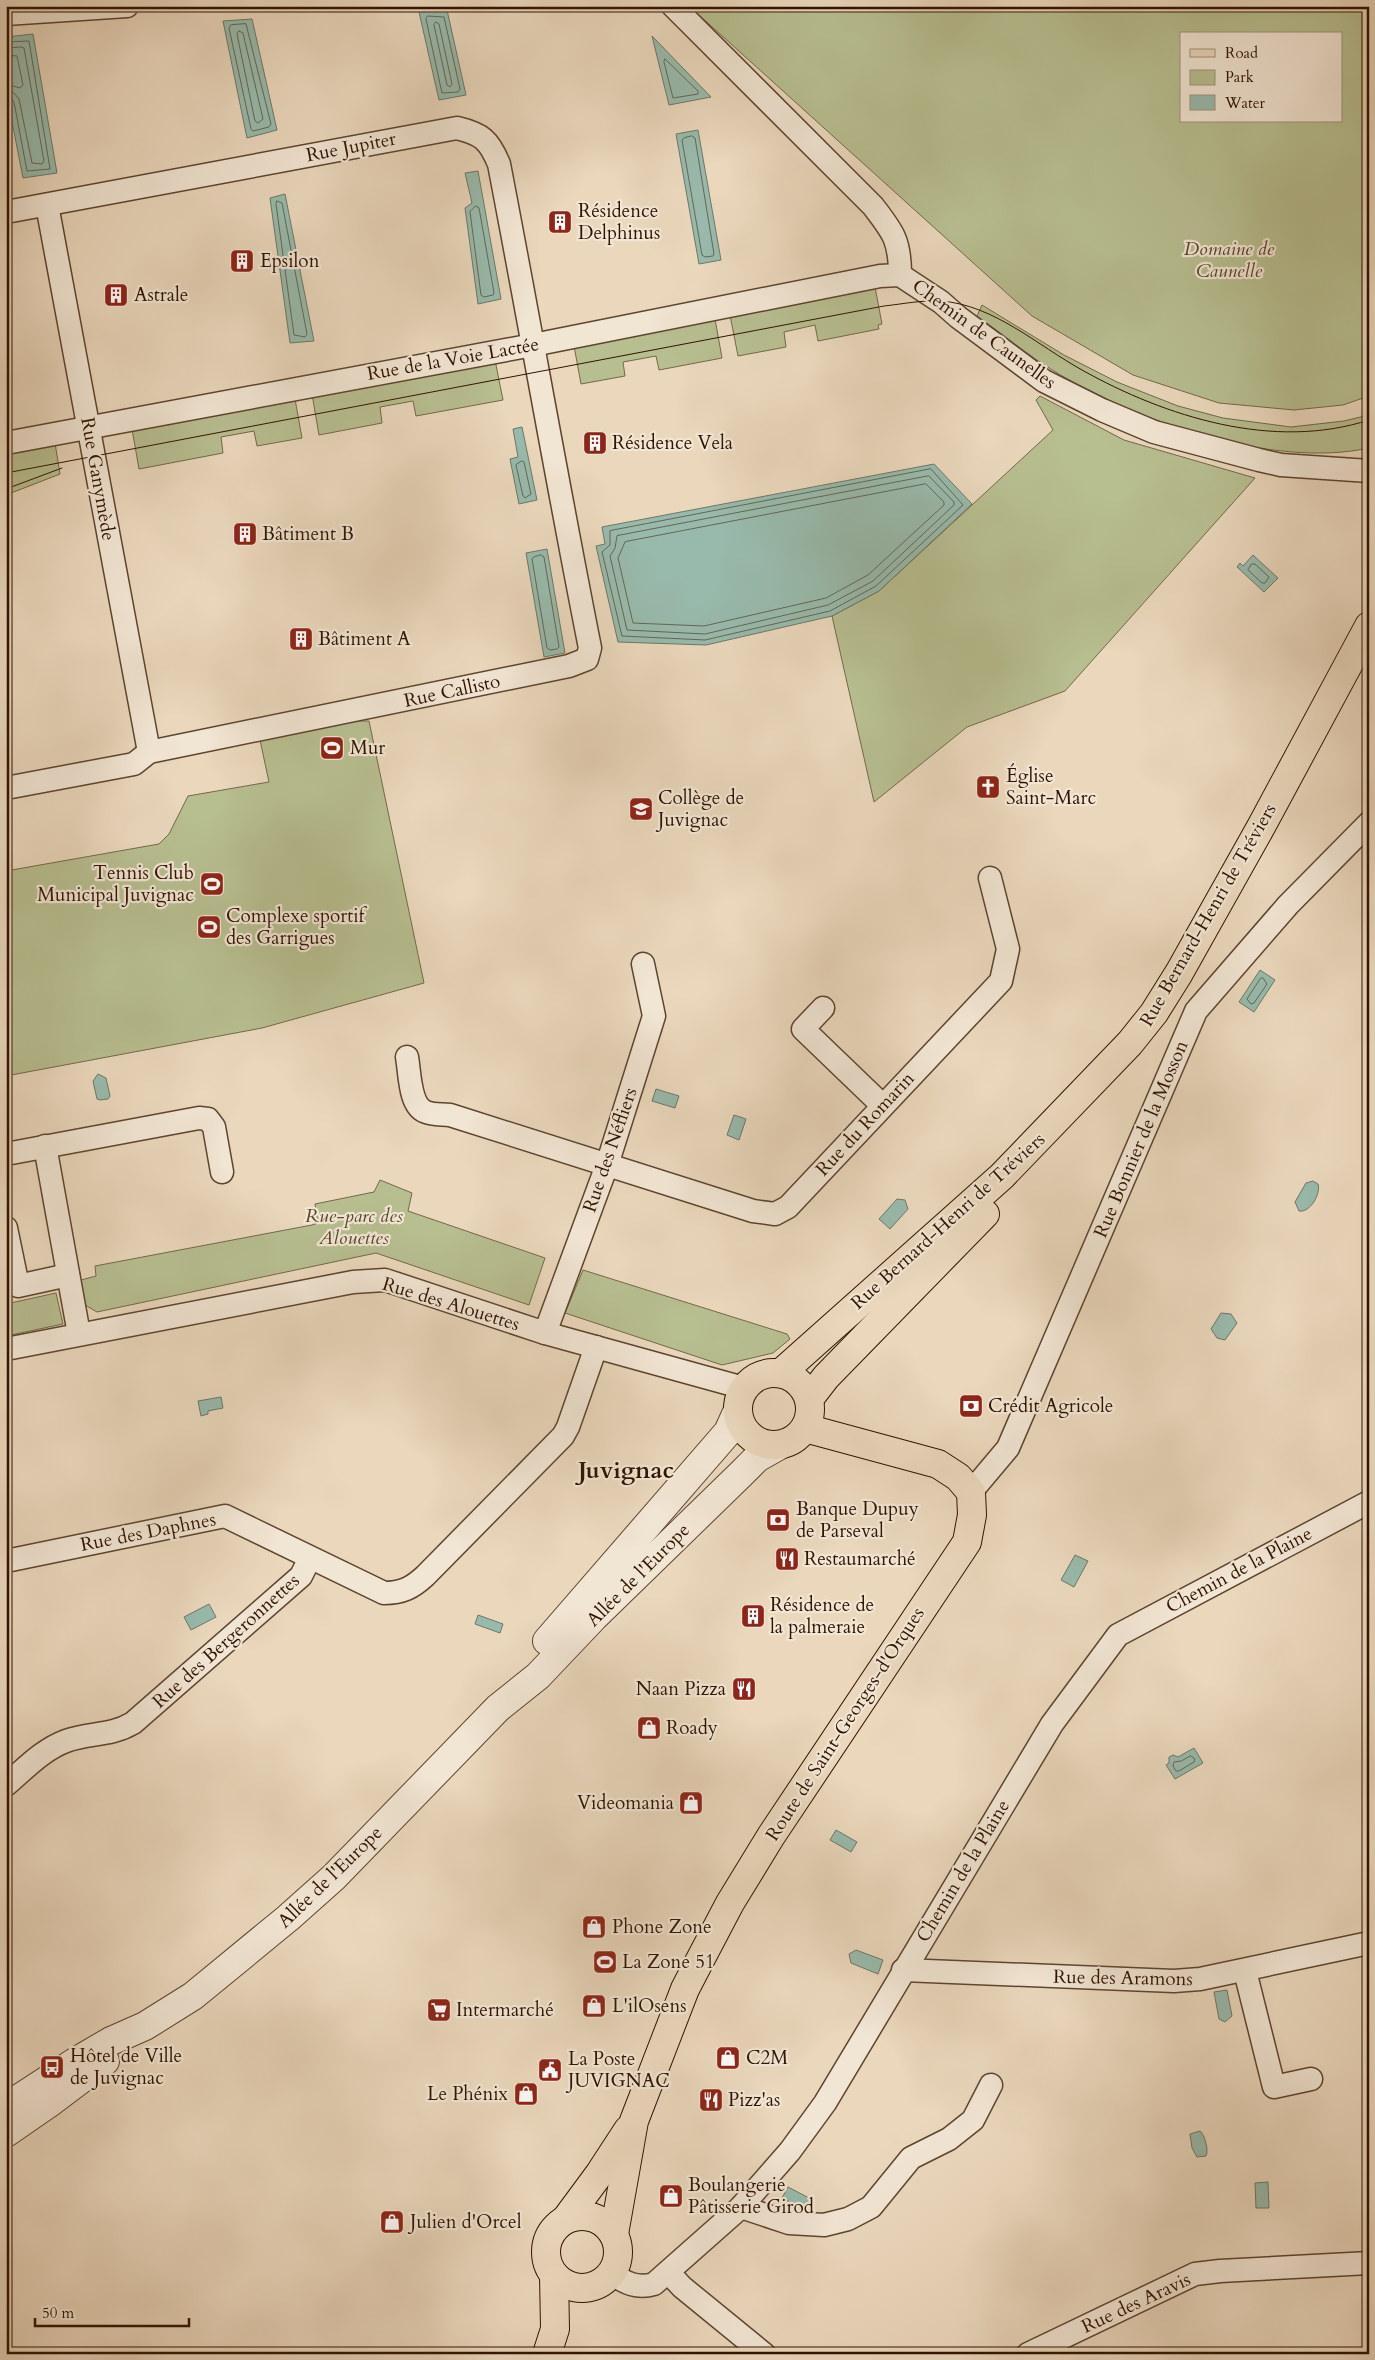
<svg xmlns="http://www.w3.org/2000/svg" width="1375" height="2360" font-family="Cardo,serif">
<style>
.green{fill:#b7be90;stroke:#746848;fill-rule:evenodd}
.water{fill:#98baac;stroke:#6e7767}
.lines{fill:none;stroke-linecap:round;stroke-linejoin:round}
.shore{stroke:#646656;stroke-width:1}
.minor-casing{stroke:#5e442f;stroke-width:25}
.tertiary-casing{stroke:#5e442f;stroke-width:30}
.primary-casing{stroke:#301300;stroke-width:30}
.minor{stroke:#f1e5d3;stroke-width:22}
.tertiary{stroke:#f1e5d3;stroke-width:28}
.primary{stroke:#ead7bc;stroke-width:28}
.tram{stroke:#301300;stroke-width:1}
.labels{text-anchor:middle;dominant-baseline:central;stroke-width:4.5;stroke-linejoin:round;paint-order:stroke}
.street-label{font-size:19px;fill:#301300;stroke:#f1e5d3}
.poi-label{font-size:19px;fill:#301300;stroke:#f1e5d3;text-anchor:start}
.park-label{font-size:19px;font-style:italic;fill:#58462b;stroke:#f1e5d3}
.district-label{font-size:24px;font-weight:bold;fill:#301300;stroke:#f1e5d3}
</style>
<rect width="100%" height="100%" fill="#ead7bc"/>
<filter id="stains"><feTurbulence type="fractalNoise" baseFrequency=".004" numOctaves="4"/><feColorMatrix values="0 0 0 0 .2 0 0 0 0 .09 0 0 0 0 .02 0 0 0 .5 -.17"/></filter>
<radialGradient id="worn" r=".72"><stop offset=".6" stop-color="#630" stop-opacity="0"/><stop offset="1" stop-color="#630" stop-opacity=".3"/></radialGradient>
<g class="green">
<path d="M 689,6 L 1369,6 L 1369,396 L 1343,405 L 1294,410 L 1219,403 L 1133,375 L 1032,316 ZM 1181,34 L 1341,34 L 1341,121 L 1181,121 Z"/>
<path d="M 875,287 L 882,324 L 878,325 L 879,329 L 818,341 L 815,325 L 784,332 L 786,347 L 738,356 L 730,315 Z"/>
<path d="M 982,305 L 1064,355 L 1117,382 L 1178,406 L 1223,418 L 1291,427 L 1344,421 L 1369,415 L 1369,448 C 1273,469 1136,421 1054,371 C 1027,355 1003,334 977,316 Z"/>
<path d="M 715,319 L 722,358 L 659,370 L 656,356 L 623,362 L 625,376 L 581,384 L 574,346 Z"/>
<path d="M 495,360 L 503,400 L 416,416 L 413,401 L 380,407 L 382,423 L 319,435 L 312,394 Z"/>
<path d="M 1040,396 L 1124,440 L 1255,478 L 1065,691 L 967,727 L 874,802 L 832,616 L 879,591 L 1053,430 L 1036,400 Z"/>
<path d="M 295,399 L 302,438 L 257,446 L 254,431 L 221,437 L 223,453 L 139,469 L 132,429 Z"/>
<path d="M 55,443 L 60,474 L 6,495 L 6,451 Z"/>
<path d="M 350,721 L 369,721 L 424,983 L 262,1028 L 6,1076 L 6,871 L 159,844 L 169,834 L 188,796 L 269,782 L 260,740 Z"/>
<path d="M 380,1180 L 412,1193 L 408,1211 L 545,1258 L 529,1305 L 376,1253 L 97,1312 L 85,1305 L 81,1280 L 96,1276 L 95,1266 L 312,1225 L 318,1223 L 315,1204 L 374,1192 Z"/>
<path d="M 583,1270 L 787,1334 L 790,1339 L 773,1353 L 722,1365 L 565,1313 Z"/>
<path d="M 56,1293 L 63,1324 L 6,1336 L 6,1304 Z"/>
</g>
<g class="water">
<path d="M 447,10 L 466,95 L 439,100 L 419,12 Z"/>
<path d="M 252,19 L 277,130 L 247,138 L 223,21 Z"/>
<path d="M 33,34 L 57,173 L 23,178 L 6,91 L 6,37 Z"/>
<path d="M 652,36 L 711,97 L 669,105 Z"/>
<path d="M 698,130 L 721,260 L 699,264 L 676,134 Z"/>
<path d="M 478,171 L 501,299 L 478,304 L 465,208 L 472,203 L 465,173 Z"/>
<path d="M 285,194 L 314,341 L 290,343 L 270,198 Z"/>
<path d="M 522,427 L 537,500 L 519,504 L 510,459 L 518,457 L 513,429 Z"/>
<path d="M 934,464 L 972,504 L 879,591 L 832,616 L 706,645 L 618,642 L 596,546 L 605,544 L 602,527 Z"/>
<path d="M 547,549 L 565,653 L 544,657 L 526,553 Z"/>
<path d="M 1253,555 L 1278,578 L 1264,592 L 1237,567 L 1240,563 L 1243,566 Z"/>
<path d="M 1260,970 L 1275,980 L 1254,1012 L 1239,1002 Z"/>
<path d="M 98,1074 L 106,1078 L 110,1096 L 108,1099 L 100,1100 L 97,1099 L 93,1081 Z"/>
<path d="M 656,1089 L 679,1096 L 675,1108 L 652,1101 Z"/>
<path d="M 734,1115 L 746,1119 L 739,1140 L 727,1135 Z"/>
<path d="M 1313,1181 L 1318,1184 C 1321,1194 1310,1213 1299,1211 L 1295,1202 L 1306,1183 Z"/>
<path d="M 897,1199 L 905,1200 L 908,1209 L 890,1229 L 879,1219 Z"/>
<path d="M 1221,1313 L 1231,1314 L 1237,1323 L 1225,1340 L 1217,1338 L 1211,1329 Z"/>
<path d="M 221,1397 L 223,1408 L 208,1411 L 208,1414 L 201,1416 L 198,1401 Z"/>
<path d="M 1075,1555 L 1088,1561 L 1074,1587 L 1061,1580 Z"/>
<path d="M 209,1604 L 216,1617 L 191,1630 L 184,1617 Z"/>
<path d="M 478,1615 L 503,1624 L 500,1633 L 475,1624 Z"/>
<path d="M 1194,1748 L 1203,1763 L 1175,1779 L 1166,1765 L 1169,1763 L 1169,1757 L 1173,1755 L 1178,1757 Z"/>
<path d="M 836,1830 L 857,1842 L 851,1852 L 830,1840 Z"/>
<path d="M 856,1950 L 883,1960 L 878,1974 L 851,1963 L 849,1954 Z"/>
<path d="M 1227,1990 L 1232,2016 L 1225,2022 L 1219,2019 L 1214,1992 Z"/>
<path d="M 1200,2131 C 1205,2135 1209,2151 1206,2156 L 1197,2157 L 1192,2148 L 1190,2134 Z"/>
<path d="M 1268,2182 L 1269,2208 L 1256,2208 L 1255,2183 Z"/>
<path d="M 788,2187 L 811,2199 L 805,2210 L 782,2198 Z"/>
</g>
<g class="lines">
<g class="shore">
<path d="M 428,16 L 444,17 L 460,89 L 458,92 L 442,93 L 426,19 Z"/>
<path d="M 436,22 L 439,24 L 452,84 L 450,87 L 447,85 L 434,25 Z"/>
<path d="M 246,24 L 271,124 L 269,127 L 253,131 L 251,129 L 229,28 L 231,25 Z"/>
<path d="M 239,31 L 243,33 L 263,119 L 258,123 L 255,121 L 237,34 Z"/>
<path d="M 6,42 L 29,41 L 50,169 L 27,171 L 14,102 L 11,98 L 6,98"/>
<path d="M 6,48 L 21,47 L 24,48 L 44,161 L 42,164 L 32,163 L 19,99 L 14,93 L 6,91"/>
<path d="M 6,55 L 17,56 L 23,85 L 20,88 L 6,84"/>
<path d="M 665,59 L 698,91 L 698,94 L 673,98 L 664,62 Z"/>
<path d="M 692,136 L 695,138 L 714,254 L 713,256 L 705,257 L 702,255 L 682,140 L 684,138 Z"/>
<path d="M 277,201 L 282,203 L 307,334 L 305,337 L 294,335 L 276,204 Z"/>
<path d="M 476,206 L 479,208 L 494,293 L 493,295 L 484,297 L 481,295 L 470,212 Z"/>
<path d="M 522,461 L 524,462 L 531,494 L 525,498 L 523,496 L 516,465 Z"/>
<path d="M 931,469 L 963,505 L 876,586 L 830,611 L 705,640 L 622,636 L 602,552 L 610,545 L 610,531 Z"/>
<path d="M 929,476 L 954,502 L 954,505 L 873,581 L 828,605 L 705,634 L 627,630 L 610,556 L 615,548 L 617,536 Z"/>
<path d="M 926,484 L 944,502 L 944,505 L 868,575 L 826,598 L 704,626 L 633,623 L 618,558 L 625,542 Z"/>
<path d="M 541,555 L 544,557 L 559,647 L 557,649 L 550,650 L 547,648 L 532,559 L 534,557 Z"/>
<path d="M 1252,564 L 1255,564 L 1269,577 L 1265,583 L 1262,583 L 1248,570 Z"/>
<path d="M 1263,978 L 1267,984 L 1254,1003 L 1251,1004 L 1247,999 L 1260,979 Z"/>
<path d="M 1191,1756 L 1195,1759 L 1194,1762 L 1179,1771 L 1176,1771 L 1173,1766 L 1174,1762 L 1181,1761 Z"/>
</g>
<defs>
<g id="minor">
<path d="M 673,6 L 873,206 C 893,232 900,240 900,275"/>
<path d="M 6,14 L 127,6"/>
<path d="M 47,205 L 149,752"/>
<path d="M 6,212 L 457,128 C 482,134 489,140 499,164 C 530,325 558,487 590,648 L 587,659 L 569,666 L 149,752 L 134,764 L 6,788"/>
<path d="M 900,275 L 941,302 L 958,317 L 1044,381 L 1102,410 L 1154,432 L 1259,460 L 1281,465 L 1369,471"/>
<path d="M 6,443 L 533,345 L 880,276 L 900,275"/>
<path d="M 823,1008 L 803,1029 L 882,1105"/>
<path d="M 407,1057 C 410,1073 409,1106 426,1112 C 433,1115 442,1114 450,1115 L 753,1211 L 775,1214 L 788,1207 L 1001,981 L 1008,949 L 990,878"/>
<path d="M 45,1146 L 79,1334"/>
<path d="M 6,1154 L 199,1118 L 208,1119 L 214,1127 L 222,1172"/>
<path d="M 6,1228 L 18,1286 L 68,1275"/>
<path d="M 545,1333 L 607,1165 L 654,1016 L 643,964"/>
<path d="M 6,1349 L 353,1282 L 385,1280 L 545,1333 L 744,1388"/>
<path d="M 971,1492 L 1008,1448 L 1196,1011 L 1288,905 L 1369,823"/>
<path d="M 6,1561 L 225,1516 L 384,1593 C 402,1593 412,1588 425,1576 L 563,1436 L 568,1427 L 596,1347"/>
<path d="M 6,1785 C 25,1769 42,1750 66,1741 C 90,1732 109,1737 133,1723 L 301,1576 L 310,1558"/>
<path d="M 903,1970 L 1174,1981 L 1200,1979 L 1369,1943"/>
<path d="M 1245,1971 L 1274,2087 L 1311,2079"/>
<path d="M 741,2207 L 789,2223 L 824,2225 L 848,2219 L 871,2207 L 911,2158 L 949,2139 L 973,2120 L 991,2085"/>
<path d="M 611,2273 C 625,2283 637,2289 654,2284 L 741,2207 L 790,2151 L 825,2103 L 1052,1724 L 1118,1635 L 1369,1502"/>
<path d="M 669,2273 L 682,2287 L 764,2354"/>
<path d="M 1028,2354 L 1195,2274 L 1220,2271 L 1369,2263"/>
</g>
<g id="tertiary">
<path d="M 547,1641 L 728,1432 L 738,1410"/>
<path d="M 6,2107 L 75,2062 L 111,2041 L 145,2026 L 193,1996 L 288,1918 L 334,1877 L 498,1708 L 538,1676 L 594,1617 L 741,1474 L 757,1458 L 780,1445"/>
<path d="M 6,2133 L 48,2104 L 105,2061"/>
</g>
<g id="primary">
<circle cx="774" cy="1409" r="36"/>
<path d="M 781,1373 L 1002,1176 L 1130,1043 L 1154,1013 L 1179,973 L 1262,825 L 1369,626"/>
<path d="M 809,1399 L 826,1377 L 985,1214"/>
<circle cx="582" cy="2252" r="36"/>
<path d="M 566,2219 L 600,2173 L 628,2130"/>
<path d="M 614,2234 L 634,2121 L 685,1989 L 699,1962 L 730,1903 L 771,1836 L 967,1542 L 972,1515 L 971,1492 L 958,1477 L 938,1464 L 805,1428"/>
<path d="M 547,2354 L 555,2329 L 554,2275"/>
</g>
</defs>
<use href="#minor" class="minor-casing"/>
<use href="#tertiary" class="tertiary-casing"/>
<use href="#primary" class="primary-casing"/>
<use href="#minor" class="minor"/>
<use href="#tertiary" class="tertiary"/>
<use href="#primary" class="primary"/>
<g class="tram">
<path d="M 6,473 L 884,306 C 903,304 921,300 941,301 C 994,305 1037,345 1082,370 C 1166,417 1274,451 1369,420"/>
<path d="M 6,489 L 62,468"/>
</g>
</g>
<defs>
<symbol id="building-square" viewBox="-11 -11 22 22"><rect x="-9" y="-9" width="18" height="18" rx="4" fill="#8f2418" stroke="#f1e5d3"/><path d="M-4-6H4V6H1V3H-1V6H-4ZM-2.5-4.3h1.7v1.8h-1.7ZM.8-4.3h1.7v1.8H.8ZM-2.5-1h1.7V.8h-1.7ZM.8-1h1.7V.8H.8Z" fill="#fff"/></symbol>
<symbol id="stadium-square" viewBox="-11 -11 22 22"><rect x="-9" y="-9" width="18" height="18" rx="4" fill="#8f2418" stroke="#f1e5d3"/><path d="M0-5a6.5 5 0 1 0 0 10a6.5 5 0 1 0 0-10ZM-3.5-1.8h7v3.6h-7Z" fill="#fff"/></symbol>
<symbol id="church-square" viewBox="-11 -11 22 22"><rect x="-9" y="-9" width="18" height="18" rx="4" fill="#8f2418" stroke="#f1e5d3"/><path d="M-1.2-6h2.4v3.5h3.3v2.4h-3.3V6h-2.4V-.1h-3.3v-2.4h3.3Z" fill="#fff"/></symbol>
<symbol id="school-square" viewBox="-11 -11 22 22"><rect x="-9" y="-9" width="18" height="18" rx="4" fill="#8f2418" stroke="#f1e5d3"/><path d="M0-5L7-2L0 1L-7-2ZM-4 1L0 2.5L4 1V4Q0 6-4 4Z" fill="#fff"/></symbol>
<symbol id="bank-square" viewBox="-11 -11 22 22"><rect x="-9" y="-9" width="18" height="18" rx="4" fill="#8f2418" stroke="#f1e5d3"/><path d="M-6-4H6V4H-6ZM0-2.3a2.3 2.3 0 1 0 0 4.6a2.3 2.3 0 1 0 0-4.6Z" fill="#fff"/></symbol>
<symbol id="restaurant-square" viewBox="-11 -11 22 22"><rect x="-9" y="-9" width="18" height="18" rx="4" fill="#8f2418" stroke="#f1e5d3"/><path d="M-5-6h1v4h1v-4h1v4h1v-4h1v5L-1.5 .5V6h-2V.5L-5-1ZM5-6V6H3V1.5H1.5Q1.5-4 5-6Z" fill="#fff"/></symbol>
<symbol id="shop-square" viewBox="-11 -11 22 22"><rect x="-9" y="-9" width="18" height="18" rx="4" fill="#8f2418" stroke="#f1e5d3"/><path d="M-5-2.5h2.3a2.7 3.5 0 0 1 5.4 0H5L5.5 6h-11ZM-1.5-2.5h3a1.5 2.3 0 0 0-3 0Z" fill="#fff"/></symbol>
<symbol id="supermarket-square" viewBox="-11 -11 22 22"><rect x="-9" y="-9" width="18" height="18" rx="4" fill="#8f2418" stroke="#f1e5d3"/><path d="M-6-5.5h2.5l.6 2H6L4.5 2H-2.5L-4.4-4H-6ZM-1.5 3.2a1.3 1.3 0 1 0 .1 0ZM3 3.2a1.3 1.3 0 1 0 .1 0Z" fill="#fff"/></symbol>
<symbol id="bus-square" viewBox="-11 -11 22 22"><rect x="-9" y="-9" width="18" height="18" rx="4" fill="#8f2418" stroke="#f1e5d3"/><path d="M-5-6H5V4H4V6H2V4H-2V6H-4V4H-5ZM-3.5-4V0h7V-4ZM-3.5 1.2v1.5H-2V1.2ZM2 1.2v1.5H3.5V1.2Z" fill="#fff"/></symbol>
<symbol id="civic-square" viewBox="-11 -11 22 22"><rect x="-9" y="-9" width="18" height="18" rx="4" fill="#8f2418" stroke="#f1e5d3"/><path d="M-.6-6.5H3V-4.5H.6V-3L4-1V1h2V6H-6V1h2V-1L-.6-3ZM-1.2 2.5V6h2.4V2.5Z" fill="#fff"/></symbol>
</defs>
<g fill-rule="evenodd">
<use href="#building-square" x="546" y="208" width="28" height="28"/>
<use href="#building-square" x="228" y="247" width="28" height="28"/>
<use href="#building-square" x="102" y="281" width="28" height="28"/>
<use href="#building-square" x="581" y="429" width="28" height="28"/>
<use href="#building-square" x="231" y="520" width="28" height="28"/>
<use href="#building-square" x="287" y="625" width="28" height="28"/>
<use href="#stadium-square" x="318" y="734" width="28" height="28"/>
<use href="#church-square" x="974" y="773" width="28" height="28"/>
<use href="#school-square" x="627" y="795" width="28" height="28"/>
<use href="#stadium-square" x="198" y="870" width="28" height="28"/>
<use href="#stadium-square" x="195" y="913" width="28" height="28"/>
<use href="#bank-square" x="957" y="1392" width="28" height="28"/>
<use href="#bank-square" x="764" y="1506" width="28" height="28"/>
<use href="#restaurant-square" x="773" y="1545" width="28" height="28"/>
<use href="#building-square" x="739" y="1602" width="28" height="28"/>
<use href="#restaurant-square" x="730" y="1675" width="28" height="28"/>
<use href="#shop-square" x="635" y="1714" width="28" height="28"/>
<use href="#shop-square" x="677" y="1789" width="28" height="28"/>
<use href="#shop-square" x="580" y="1913" width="28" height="28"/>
<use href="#stadium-square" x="591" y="1948" width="28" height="28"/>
<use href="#shop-square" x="580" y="1992" width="28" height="28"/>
<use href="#supermarket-square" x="425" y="1996" width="28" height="28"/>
<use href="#shop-square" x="714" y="2044" width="28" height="28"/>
<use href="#bus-square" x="38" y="2053" width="28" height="28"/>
<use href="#civic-square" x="536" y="2056" width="28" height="28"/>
<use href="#shop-square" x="512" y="2080" width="28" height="28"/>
<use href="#restaurant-square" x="697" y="2086" width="28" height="28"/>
<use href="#shop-square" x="657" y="2182" width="28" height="28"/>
<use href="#shop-square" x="378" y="2208" width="28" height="28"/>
</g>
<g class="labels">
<g class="street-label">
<text transform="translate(351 147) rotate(-11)">Rue Jupiter</text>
<text transform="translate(984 334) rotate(36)">Chemin de Caunelles</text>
<text transform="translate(453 359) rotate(-10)">Rue de la Voie Lactée</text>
<text transform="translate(98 479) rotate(80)">Rue Ganymède</text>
<text transform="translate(452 691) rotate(-12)">Rue Callisto</text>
<text transform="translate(1208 915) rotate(-60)">Rue Bernard-Henri de Tréviers</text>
<text transform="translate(865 1124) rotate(-47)">Rue du Romarin</text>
<text transform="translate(1141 1139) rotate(-67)">Rue Bonnier de la Mosson</text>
<text transform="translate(610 1150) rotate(-71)">Rue des Néfliers</text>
<text transform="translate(948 1221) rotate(-42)">Rue Bernard-Henri de Tréviers</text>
<text transform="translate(451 1304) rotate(17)">Rue des Alouettes</text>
<text transform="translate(148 1532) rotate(-11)">Rue des Daphnes</text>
<text transform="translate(1239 1570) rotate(-28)">Chemin de la Plaine</text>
<text transform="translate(638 1575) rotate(-45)">Allée de l'Europe</text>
<text transform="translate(226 1641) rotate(-42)">Rue des Bergeronnettes</text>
<text transform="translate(845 1724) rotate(-57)">Route de Saint-Georges-d'Orques</text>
<text transform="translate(963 1871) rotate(-59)">Chemin de la Plaine</text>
<text transform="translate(330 1877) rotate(-44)">Allée de l'Europe</text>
<text transform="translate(1123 1978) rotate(1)">Rue des Aramons</text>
<text transform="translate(1136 2303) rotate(-25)">Rue des Aravis</text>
</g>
<g class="poi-label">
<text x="578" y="211">Résidence<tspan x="578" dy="22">Delphinus</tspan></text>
<text x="260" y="261">Epsilon</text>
<text x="134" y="295">Astrale</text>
<text x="612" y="443">Résidence Vela</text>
<text x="262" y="534">Bâtiment B</text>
<text x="318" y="639">Bâtiment A</text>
<text x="350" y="748">Mur</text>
<text x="1006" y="776">Église<tspan x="1006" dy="22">Saint-Marc</tspan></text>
<text x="658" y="798">Collège de<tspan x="658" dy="22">Juvignac</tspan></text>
<text x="194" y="873" text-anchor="end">Tennis Club<tspan x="194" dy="22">Municipal Juvignac</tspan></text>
<text x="226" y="916">Complexe sportif<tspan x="226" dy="22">des Garrigues</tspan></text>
<text x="988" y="1406">Crédit Agricole</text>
<text x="796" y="1509">Banque Dupuy<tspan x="796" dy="22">de Parseval</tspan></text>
<text x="804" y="1559">Restaumarché</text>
<text x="770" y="1605">Résidence de<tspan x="770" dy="22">la palmeraie</tspan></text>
<text x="726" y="1689" text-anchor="end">Naan Pizza</text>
<text x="666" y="1728">Roady</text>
<text x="674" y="1803" text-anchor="end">Videomania</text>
<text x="612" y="1927">Phone Zone</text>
<text x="622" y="1962">La Zone 51</text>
<text x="612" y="2006">L'ilOsens</text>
<text x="456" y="2010">Intermarché</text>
<text x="70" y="2056">Hôtel de Ville<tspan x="70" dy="22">de Juvignac</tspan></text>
<text x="746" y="2058">C2M</text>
<text x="568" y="2059">La Poste<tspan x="568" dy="22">JUVIGNAC</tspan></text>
<text x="508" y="2094" text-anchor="end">Le Phénix</text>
<text x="728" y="2100">Pizz'as</text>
<text x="688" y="2185">Boulangerie<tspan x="688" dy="22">Pâtisserie Girod</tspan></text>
<text x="410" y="2222">Julien d'Orcel</text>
</g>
<g class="park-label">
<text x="1229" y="249">Domaine de<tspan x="1229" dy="22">Caunelle</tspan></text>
<text x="354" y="1216">Rue-parc des<tspan x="354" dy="22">Alouettes</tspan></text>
</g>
<g class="district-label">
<text x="626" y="1470">Juvignac</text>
</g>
</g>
<rect width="1375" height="2360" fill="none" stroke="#ead7bc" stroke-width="25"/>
<rect x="8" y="8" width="1360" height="2345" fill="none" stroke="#301300" stroke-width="2.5"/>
<rect x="12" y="12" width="1350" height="2335" fill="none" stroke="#301300"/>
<rect x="1180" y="32" width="162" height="90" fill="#f1e5d3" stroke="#a4917f"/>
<rect x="1190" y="49" width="25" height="8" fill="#ead7bc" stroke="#a4917f"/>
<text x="1225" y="58" font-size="15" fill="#301300">Road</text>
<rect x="1190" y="70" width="25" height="15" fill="#b7be90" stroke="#a4917f"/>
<text x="1225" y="82" font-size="15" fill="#301300">Park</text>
<rect x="1190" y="95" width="25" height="15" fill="#98baac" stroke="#a4917f"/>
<text x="1225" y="108" font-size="15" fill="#301300">Water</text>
<path d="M35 2318v8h154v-8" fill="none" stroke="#301300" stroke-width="2.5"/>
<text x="42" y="2318" font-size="15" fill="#301300" stroke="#f1e5d3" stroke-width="4" paint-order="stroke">50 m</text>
<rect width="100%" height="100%" filter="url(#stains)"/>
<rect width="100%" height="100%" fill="url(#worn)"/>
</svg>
